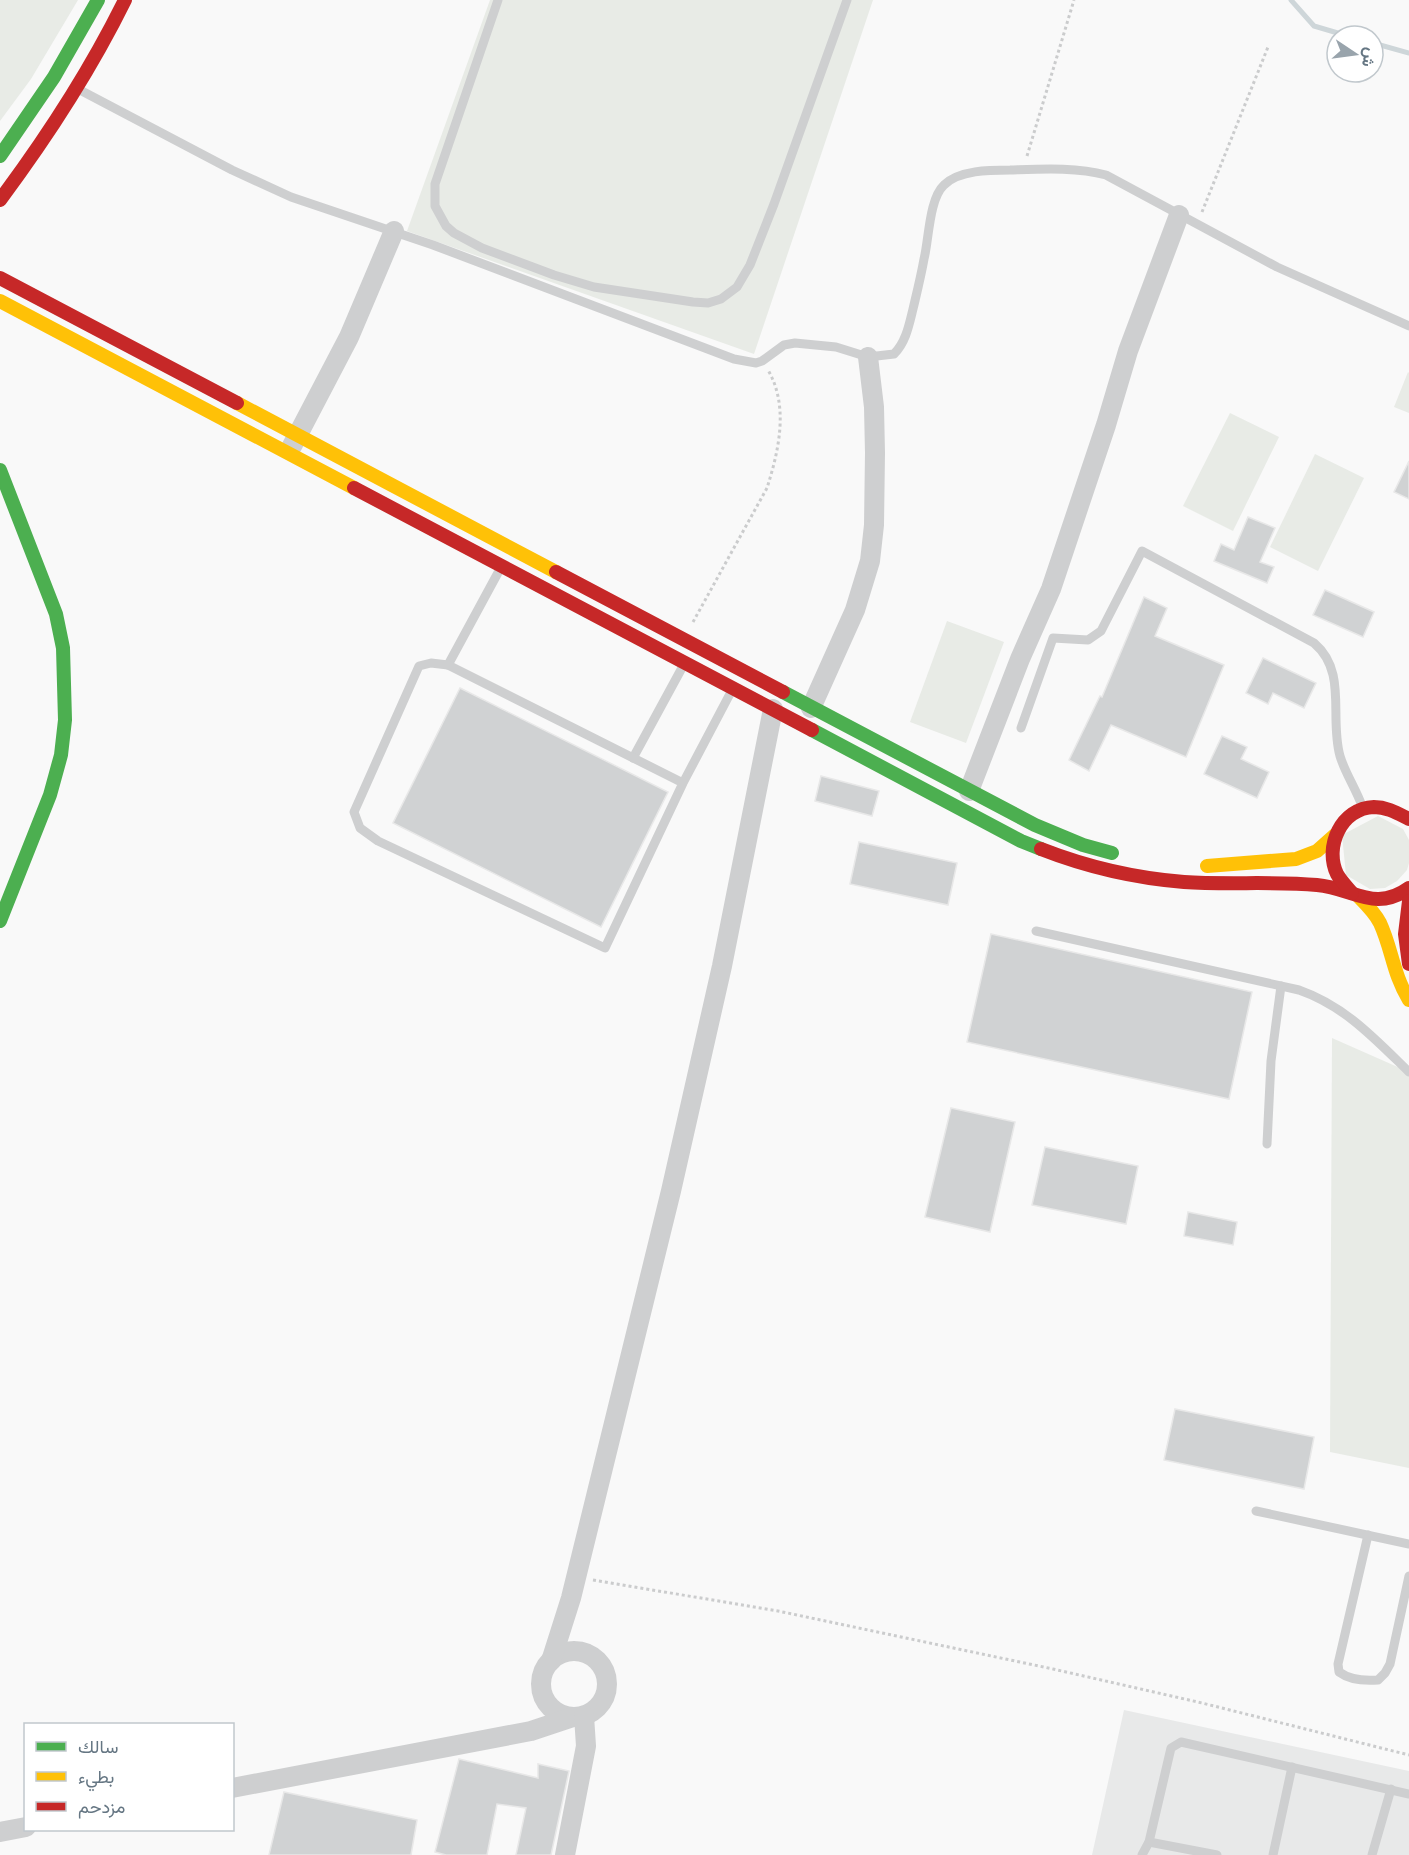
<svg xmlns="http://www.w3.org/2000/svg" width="1409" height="1855" font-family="Figtree,Vazirmatn,sans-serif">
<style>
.built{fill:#e8e9e9}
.green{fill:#e8ebe6}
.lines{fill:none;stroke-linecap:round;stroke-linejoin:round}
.stream{stroke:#ced6d9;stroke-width:5}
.building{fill:#d0d2d3;stroke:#e8e8e8;stroke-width:1.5}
.path{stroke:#cbcccd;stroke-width:3;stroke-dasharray:3 3;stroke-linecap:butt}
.lane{stroke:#cecfd0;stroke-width:9}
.street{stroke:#cecfd0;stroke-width:20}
.fast{stroke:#4caf50;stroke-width:14}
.slow{stroke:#ffc107;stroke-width:14}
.jam{stroke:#c62828;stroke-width:14}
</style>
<rect width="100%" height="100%" fill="#f9f9f9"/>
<path class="built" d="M 1124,1710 L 1409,1771 L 1409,1855 L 1092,1855 Z"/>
<g class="green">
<path d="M 0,0 L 78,0 L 31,79 L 0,121 Z"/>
<path d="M 490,0 L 873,0 L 754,354 L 407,231 Z"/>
<path d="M 1408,372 L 1409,373 L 1409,413 L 1394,407 Z"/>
<path d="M 1230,413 L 1279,437 L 1233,531 L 1183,506 Z"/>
<path d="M 1315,454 L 1364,478 L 1318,571 L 1270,547 Z"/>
<path d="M 947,621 L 1004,642 L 966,743 L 910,722 Z"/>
<path d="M 1378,816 L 1403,829 L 1409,840 L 1409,863 L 1407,870 L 1397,881 L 1385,888 L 1370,889 L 1346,875 L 1342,835 Z"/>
<path d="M 1332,1038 L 1409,1072 L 1409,1468 L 1330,1452 Z"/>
</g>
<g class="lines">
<g class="stream">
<path d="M 1291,0 L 1314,26 L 1348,36"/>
<path d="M 1373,43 L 1409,53"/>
</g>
</g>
<g class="building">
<path d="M 1409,461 L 1409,499 L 1394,492 Z"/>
<path d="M 1248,517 L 1275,528 L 1260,562 L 1274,567 L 1267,583 L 1214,561 L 1221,544 L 1234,550 Z"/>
<path d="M 1325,590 L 1374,612 L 1363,637 L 1313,615 Z"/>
<path d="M 1144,597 L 1167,608 L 1155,636 L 1224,665 L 1186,757 L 1111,725 L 1089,771 L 1069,760 L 1100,696 L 1102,697 Z"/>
<path d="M 1263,658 L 1316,683 L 1304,708 L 1273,693 L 1268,704 L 1246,693 Z"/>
<path d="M 460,688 L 668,792 L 601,927 L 393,823 Z"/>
<path d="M 1222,736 L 1247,747 L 1241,759 L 1269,772 L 1257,798 L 1204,774 Z"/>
<path d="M 821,776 L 879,791 L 872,816 L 815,801 Z"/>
<path d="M 859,842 L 957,863 L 948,905 L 850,884 Z"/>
<path d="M 991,934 L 1252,992 L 1229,1099 L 967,1042 Z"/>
<path d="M 951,1108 L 1015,1122 L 990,1232 L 925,1217 Z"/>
<path d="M 1045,1147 L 1138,1166 L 1126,1224 L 1032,1205 Z"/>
<path d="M 1188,1212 L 1237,1222 L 1233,1245 L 1184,1236 Z"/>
<path d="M 1175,1409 L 1314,1437 L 1304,1489 L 1164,1460 Z"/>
<path d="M 459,1759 L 538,1778 L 538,1764 L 569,1771 L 551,1855 L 516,1855 L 526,1808 L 497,1804 L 487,1855 L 446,1855 L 435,1852 Z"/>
<path d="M 284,1792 L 417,1820 L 411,1855 L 269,1855 Z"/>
</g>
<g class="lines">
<g class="path">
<path d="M 1027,156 L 1074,0"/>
<path d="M 1202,212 L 1268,47"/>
<path d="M 693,622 L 767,488 C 779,450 789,406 768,370"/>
<path d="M 593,1580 L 778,1611 L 1053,1669 L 1202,1703 L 1409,1755"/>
</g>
<g class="lane">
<path d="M 498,0 L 435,184 L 435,206 L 446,226 L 454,233 L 482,248 L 554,275 L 594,287 L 693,302 L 708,303 L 721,299 L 737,287 L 750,265 L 774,204 L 847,0"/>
<path d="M 78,89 L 232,170 L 291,197 L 433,245 L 734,359 L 756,363 L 762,361 L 784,345 L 795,343 L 836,347 L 868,357 L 894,354 C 906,342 909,325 913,309 C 917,292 921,276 924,259 C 929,239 929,199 944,185 C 959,170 990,170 1010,170 C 1042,169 1076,167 1106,175 L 1277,267 L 1409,326"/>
<path d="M 448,665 L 500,569"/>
<path d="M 1021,728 L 1053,638 L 1088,640 L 1101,631 L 1142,551 L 1314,643 C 1348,672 1329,717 1340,756 C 1345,773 1356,789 1362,806"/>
<path d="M 633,758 L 683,666"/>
<path d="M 683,783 L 448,665 L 431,663 L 419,666 L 354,812 L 360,828 L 378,841 L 605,948 L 683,783 L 732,690"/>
<path d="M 1036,931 L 1299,990 C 1345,1006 1375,1039 1409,1072"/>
<path d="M 1267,1144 L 1271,1061 L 1281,986"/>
<path d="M 1256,1511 L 1409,1544"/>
<path d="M 1368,1535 L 1338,1664 L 1339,1672 C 1350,1680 1365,1681 1378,1680 L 1385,1673 L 1390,1664 L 1409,1576"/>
<path d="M 1149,1842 L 1217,1855"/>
<path d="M 1142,1855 L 1149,1842 L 1171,1748 L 1181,1742 L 1409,1794"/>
<path d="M 1273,1855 L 1292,1767"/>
<path d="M 1372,1855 L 1391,1789"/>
</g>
<g class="street">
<path d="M 292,446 L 349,337 L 394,231"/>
<path d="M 811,708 L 855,610 L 870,561 L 874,525 L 875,453 L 874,407 L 868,357"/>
<path d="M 969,791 L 1020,659 L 1051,589 L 1106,425 L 1128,351 L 1179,215"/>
<circle cx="574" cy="1684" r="33"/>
<path d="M 551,1661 L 571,1598 L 671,1191 L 722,966 L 773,709"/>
<path d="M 232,1788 L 531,1731 L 573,1717"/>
<path d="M 0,1832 L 26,1827"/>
<path d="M 565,1855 L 586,1746 L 584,1716"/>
</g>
<g class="fast">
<path d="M 0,156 L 54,77 L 98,0"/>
<path d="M 0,470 L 56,614 L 63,648 L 65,720 L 61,755 L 50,795 L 0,921"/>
<path d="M 783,692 L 1035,825 L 1083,845 L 1112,853"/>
<path d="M 812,730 L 1021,841 L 1041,849"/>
</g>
<g class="slow">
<path d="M 0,301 L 354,488"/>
<path d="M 237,403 L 556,572"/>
<path d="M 1207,866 L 1296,859 L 1317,851 L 1335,835"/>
<path d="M 1359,897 C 1367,905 1375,913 1380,923 C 1392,949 1393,974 1409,1000"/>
</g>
<g class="jam">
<path d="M 0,200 C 47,137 90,71 125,0"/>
<path d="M 0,278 L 237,403"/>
<path d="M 354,488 L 812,730"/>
<path d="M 556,572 L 783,692"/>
<path d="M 1041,849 C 1087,867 1134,878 1184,882 C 1228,885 1273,881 1317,885 C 1353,888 1375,913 1409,888"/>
<path d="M 1352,893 C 1347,887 1341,881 1337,874 C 1324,847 1341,808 1374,807 C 1387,807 1397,813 1409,819"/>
<path d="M 1409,901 L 1405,934 L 1409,964"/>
</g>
</g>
<rect x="24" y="1723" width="210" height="108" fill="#ffffff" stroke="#c1c8cd" stroke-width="1.5"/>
<rect x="36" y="1742" width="30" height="9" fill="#4caf50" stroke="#c1c8cd" stroke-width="1.5"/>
<text x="78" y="1753" font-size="18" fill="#657683">سالك</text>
<rect x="36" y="1772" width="30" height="9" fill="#ffc107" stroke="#c1c8cd" stroke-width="1.5"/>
<text x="78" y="1783" font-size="18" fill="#657683">بطيء</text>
<rect x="36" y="1802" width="30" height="9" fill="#c62828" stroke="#c1c8cd" stroke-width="1.5"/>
<text x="78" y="1813" font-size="18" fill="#657683">مزدحم</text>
<g transform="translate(1355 54) rotate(103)"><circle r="28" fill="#ffffff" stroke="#c1c8cd" stroke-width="1.5"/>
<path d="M0-4.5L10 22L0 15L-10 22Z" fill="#99a4ac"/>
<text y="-9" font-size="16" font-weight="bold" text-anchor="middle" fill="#657683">ش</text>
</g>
</svg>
